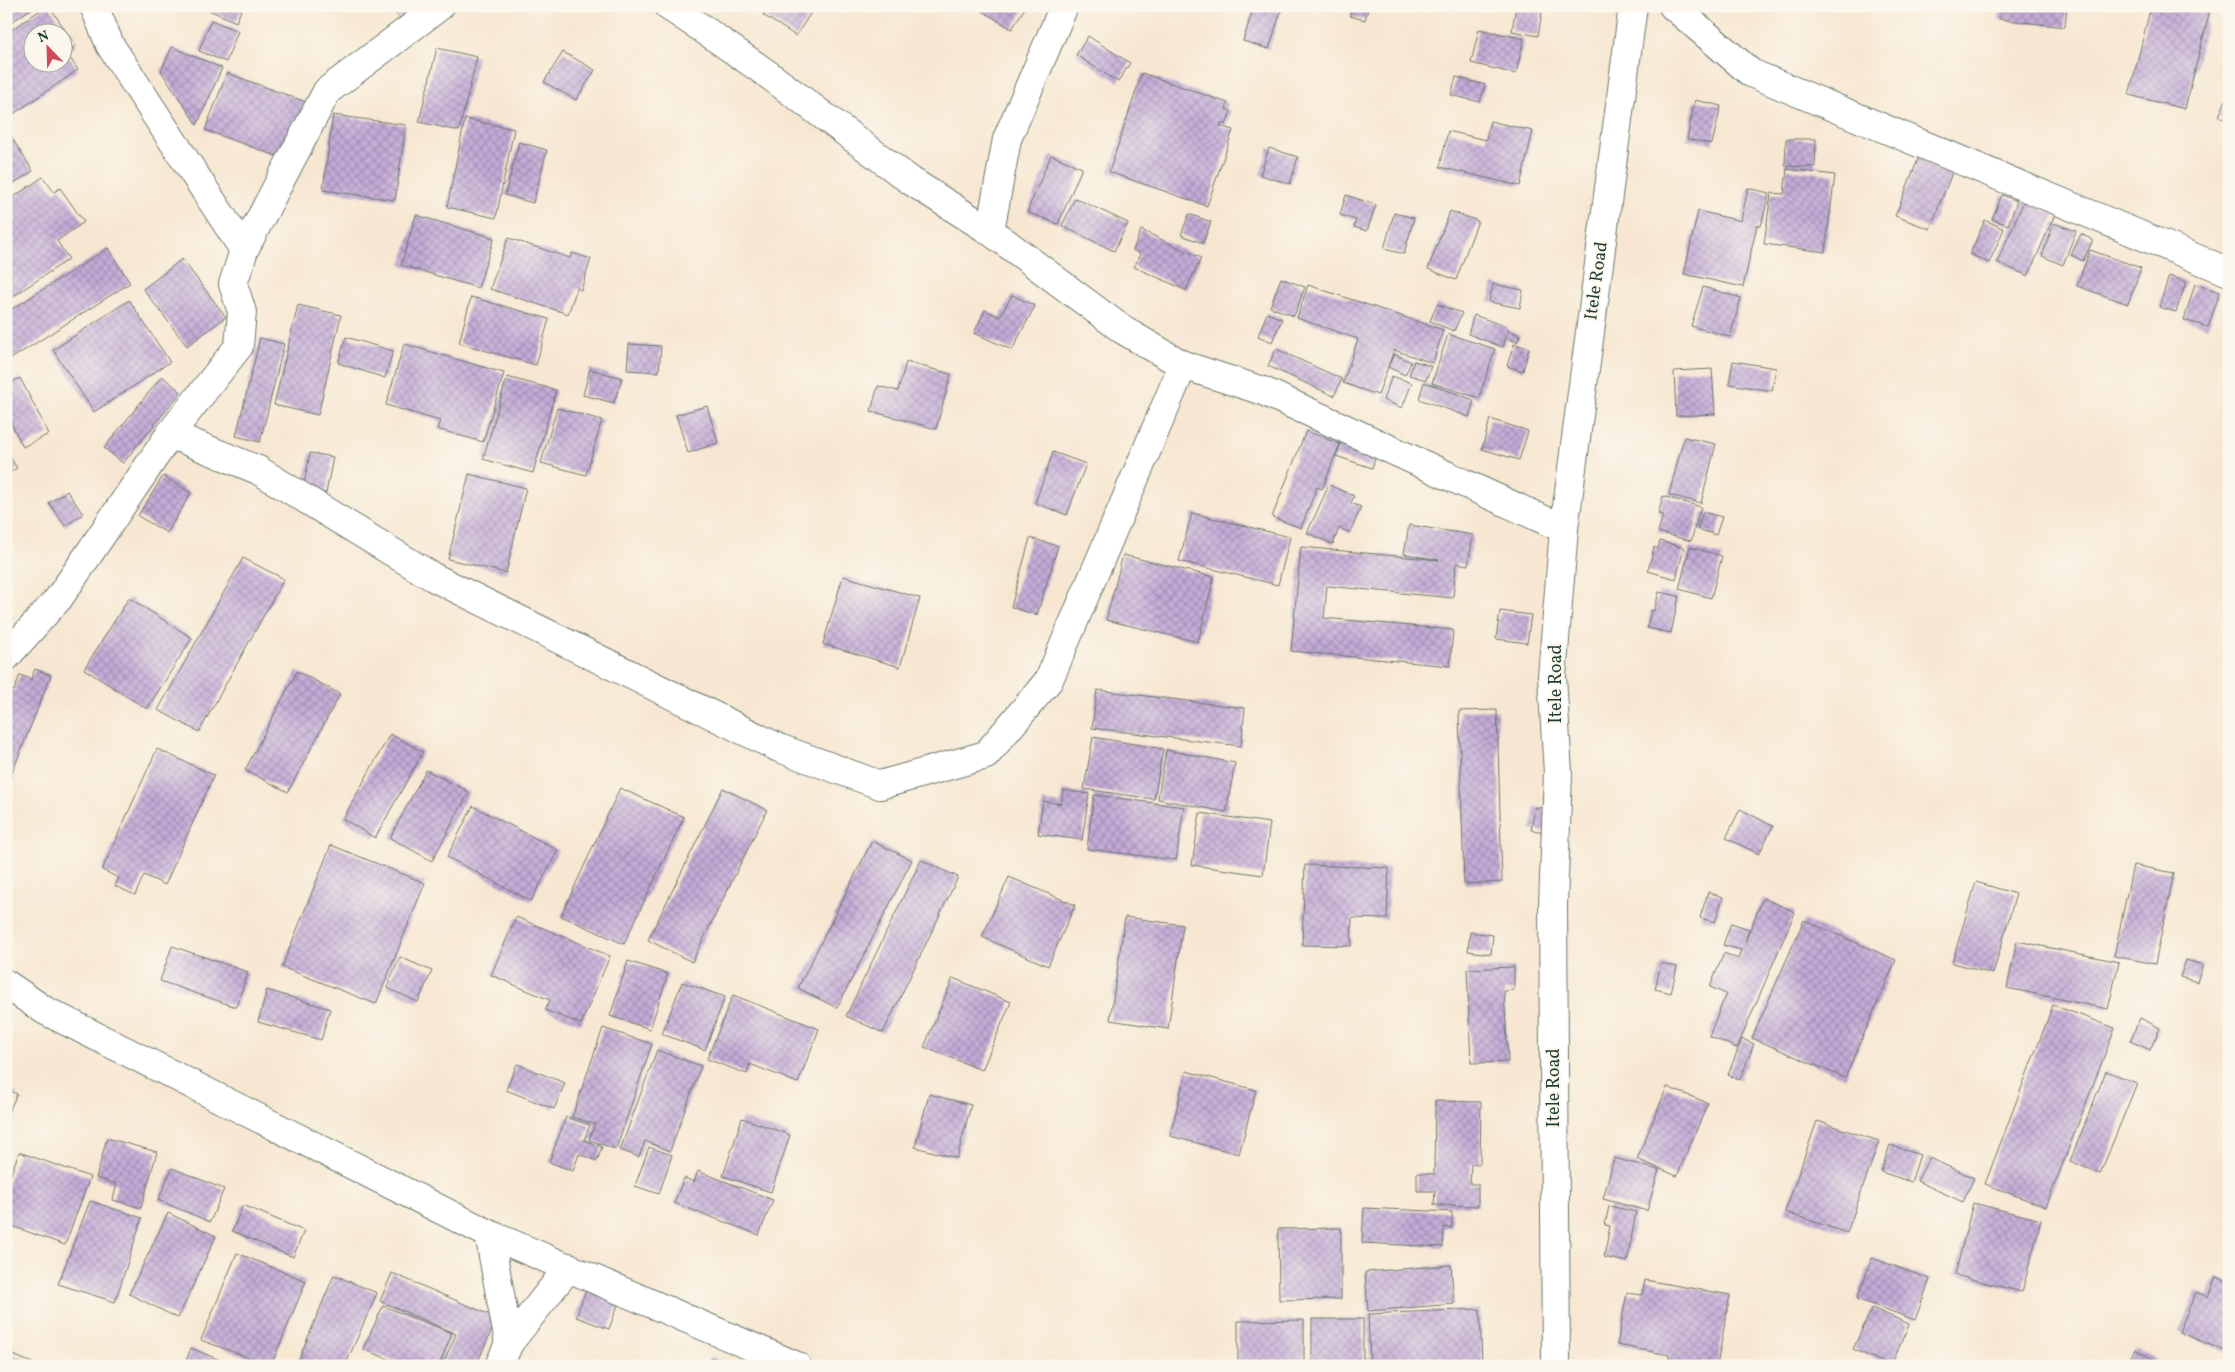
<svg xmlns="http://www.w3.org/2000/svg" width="2235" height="1372" font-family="Vollkorn,serif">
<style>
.building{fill:url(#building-cross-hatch);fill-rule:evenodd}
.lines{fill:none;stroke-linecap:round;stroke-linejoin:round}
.minor-casing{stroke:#6b786b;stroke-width:30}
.minor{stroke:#fff;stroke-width:28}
.labels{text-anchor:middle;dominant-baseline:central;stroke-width:4;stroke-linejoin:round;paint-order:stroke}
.street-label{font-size:18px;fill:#1f3d34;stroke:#fbf7ec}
</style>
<defs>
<pattern id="building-cross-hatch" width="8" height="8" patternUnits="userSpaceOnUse" patternTransform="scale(1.25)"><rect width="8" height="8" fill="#c5acd8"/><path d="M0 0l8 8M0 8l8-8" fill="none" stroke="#9f8db0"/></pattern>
</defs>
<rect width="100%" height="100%" fill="#fbf7ec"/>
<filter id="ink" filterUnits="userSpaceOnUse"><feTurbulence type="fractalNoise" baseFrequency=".02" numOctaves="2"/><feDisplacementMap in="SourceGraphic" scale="10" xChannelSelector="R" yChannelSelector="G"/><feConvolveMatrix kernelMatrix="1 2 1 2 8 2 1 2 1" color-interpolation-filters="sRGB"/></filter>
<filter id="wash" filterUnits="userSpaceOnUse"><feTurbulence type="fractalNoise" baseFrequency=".0096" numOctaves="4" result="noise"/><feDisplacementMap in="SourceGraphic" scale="20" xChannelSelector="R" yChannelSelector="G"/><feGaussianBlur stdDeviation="1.12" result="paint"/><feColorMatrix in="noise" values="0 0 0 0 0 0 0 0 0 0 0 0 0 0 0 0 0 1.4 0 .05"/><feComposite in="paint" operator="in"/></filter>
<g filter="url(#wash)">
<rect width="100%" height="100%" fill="#f7e7d2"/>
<g id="blocks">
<g class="building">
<path d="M 6,6 L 35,6 L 6,26 Z"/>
<path d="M 46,6 L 49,6 L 76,46 L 66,52 L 78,70 L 6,119 L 6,34 ZM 32,32 L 62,32 L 62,62 L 32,62 Z"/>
<path d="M 200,6 L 243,6 L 236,22 Z"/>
<path d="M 387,6 L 420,6 L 405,22 Z"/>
<path d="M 769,6 L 815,6 L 796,36 L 763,15 Z"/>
<path d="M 974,6 L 1026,6 L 1012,29 Z"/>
<path d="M 1254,6 L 1282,8 L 1269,49 L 1243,41 Z"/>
<path d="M 1352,6 L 1369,6 L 1365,20 L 1350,16 Z"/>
<path d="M 1516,6 L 1543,6 L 1538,36 L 1512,31 Z"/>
<path d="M 2001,6 L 2067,6 L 2065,27 L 1999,19 Z"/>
<path d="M 2151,6 L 2211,6 L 2185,109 L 2129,95 Z"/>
<path d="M 211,20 L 238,31 L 226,62 L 199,51 Z"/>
<path d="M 1479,29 L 1524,39 L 1516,74 L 1471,63 Z"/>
<path d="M 1088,36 L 1130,63 L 1118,82 L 1076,55 Z"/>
<path d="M 172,47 L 222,68 L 197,125 L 161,71 Z"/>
<path d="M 437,48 L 477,57 L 459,131 L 419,122 Z"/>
<path d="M 563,52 L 595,70 L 576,100 L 544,82 Z"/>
<path d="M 227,73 L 306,102 L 285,159 L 205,130 Z"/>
<path d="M 1142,73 L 1228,103 L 1226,109 L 1231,111 L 1226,125 L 1221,123 L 1220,126 L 1233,130 L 1207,206 L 1109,172 Z"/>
<path d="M 1456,77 L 1485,85 L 1480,102 L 1451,95 Z"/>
<path d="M 2229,93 L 2229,120 L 2219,116 Z"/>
<path d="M 1695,100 L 1721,106 L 1712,144 L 1687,139 Z"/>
<path d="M 333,115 L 406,125 L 395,200 L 323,190 Z"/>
<path d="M 465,119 L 514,129 L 496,218 L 447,207 Z"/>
<path d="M 1490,121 L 1533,131 L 1520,186 L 1440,167 L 1448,131 L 1486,140 Z"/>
<path d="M 6,129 L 33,171 L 6,188 Z"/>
<path d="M 1786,139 L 1816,139 L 1815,167 L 1785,166 Z"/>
<path d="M 519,142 L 547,150 L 533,203 L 505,195 Z"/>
<path d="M 1269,148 L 1298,157 L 1290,184 L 1260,175 Z"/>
<path d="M 1921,152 L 1955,165 L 1930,229 L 1895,216 Z"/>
<path d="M 1051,155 L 1082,168 L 1058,224 L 1027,212 Z"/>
<path d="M 1787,169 L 1835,175 L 1825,252 L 1764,244 L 1771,193 L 1784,194 Z"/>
<path d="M 43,177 L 54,192 L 60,188 L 84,222 L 57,241 L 69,259 L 6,301 L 6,202 Z"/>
<path d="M 1748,188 L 1769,193 L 1761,226 L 1757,225 L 1743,287 L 1684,274 L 1698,211 L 1741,221 Z"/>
<path d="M 1346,195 L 1376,205 L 1367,231 L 1354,227 L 1356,220 L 1340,215 Z"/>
<path d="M 2002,195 L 2017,201 L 2008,225 L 1992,219 Z"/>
<path d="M 1075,198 L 1128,223 L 1114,251 L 1062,226 Z"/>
<path d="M 2024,201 L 2055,214 L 2028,276 L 1997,262 Z"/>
<path d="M 1450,211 L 1478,221 L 1456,280 L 1428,269 Z"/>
<path d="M 1394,213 L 1414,218 L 1404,254 L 1384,249 Z"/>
<path d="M 1189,214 L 1211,222 L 1203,243 L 1181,235 Z"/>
<path d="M 416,215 L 494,238 L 478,288 L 401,265 Z"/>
<path d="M 1985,220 L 2004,229 L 1989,263 L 1970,254 Z"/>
<path d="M 2054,223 L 2076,231 L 2063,265 L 2042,256 Z"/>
<path d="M 1141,230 L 1201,258 L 1186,290 L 1134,267 L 1140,254 L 1133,250 Z"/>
<path d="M 2081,234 L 2093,240 L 2083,261 L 2071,255 Z"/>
<path d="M 508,238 L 570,258 L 572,253 L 591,259 L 581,290 L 577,288 L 568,314 L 490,289 Z"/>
<path d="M 108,248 L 130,283 L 6,362 L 6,313 Z"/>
<path d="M 2090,250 L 2141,268 L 2128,304 L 2077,286 Z"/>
<path d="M 182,259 L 226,317 L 187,346 L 143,289 Z"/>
<path d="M 2169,276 L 2186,282 L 2176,312 L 2159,307 Z"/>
<path d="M 1281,278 L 1305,287 L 1294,316 L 1270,307 Z"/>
<path d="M 1493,284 L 1523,290 L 1520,308 L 1489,302 Z"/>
<path d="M 2195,284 L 2220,292 L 2208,327 L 2184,320 Z"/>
<path d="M 1308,285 L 1443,330 L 1433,363 L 1394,350 L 1378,395 L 1343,383 L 1358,339 L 1297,318 Z"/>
<path d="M 1703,287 L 1741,298 L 1730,337 L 1691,326 Z"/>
<path d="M 1012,295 L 1035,306 L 1012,350 L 974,333 L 985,310 L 1000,317 Z"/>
<path d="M 471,297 L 549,319 L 536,365 L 459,343 Z"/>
<path d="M 129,300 L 170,362 L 94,412 L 53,350 Z"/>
<path d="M 1437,304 L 1462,313 L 1454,331 L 1430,321 Z"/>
<path d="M 298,305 L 341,315 L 318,415 L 274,405 Z"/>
<path d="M 1267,313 L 1282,319 L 1272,342 L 1258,336 Z"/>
<path d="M 1474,315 L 1507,327 L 1507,330 L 1520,335 L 1517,342 L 1506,338 L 1503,347 L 1468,334 Z"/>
<path d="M 1448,334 L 1495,349 L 1479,398 L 1432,383 Z"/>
<path d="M 346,337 L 393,351 L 385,378 L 338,363 Z"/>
<path d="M 260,338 L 284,344 L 260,442 L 236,436 Z"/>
<path d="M 404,344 L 504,373 L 483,442 L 437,429 L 440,421 L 386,405 Z"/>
<path d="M 629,344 L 661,346 L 659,372 L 627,370 Z"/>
<path d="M 1514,344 L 1529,348 L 1523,371 L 1507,366 Z"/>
<path d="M 1276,349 L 1342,379 L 1334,396 L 1268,366 Z"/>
<path d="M 1394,354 L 1411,362 L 1405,375 L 1388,367 Z"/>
<path d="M 1414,361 L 1431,366 L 1426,380 L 1409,375 Z"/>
<path d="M 1733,361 L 1776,368 L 1772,391 L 1729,384 Z"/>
<path d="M 906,362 L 951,374 L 936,429 L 871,411 L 878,386 L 898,391 Z"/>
<path d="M 590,369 L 622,378 L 614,403 L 583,395 Z"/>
<path d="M 1712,369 L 1715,414 L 1676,416 L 1674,371 Z"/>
<path d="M 162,376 L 181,392 L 123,463 L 104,448 Z"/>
<path d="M 1392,376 L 1412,383 L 1402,408 L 1383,400 Z"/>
<path d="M 507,377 L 556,390 L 533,473 L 483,459 Z"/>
<path d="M 20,378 L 49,434 L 23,447 L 6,413 L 6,385 Z"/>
<path d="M 1424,382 L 1474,400 L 1469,417 L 1419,399 Z"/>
<path d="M 707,406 L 718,443 L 688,453 L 676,415 Z"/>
<path d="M 557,408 L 602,420 L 586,475 L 541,463 Z"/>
<path d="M 1490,419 L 1528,431 L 1519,460 L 1482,449 Z"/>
<path d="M 1306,431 L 1340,444 L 1322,489 L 1317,487 L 1301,528 L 1272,517 Z"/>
<path d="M 1684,437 L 1716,444 L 1701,503 L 1669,495 Z"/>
<path d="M 1343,438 L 1378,449 L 1372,468 L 1336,456 Z"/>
<path d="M 6,451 L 17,468 L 6,475 Z"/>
<path d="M 1053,452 L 1086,464 L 1067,515 L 1035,503 Z"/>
<path d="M 310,453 L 333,457 L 326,493 L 303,489 Z"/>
<path d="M 469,474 L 526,488 L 506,573 L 448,559 Z"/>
<path d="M 163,476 L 191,493 L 167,533 L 138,516 Z"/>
<path d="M 1329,485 L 1354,496 L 1351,503 L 1361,507 L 1350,533 L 1339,528 L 1333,544 L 1307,533 Z"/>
<path d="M 67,491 L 83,514 L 65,526 L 49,503 Z"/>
<path d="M 1663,496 L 1701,507 L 1691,541 L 1658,532 L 1663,515 L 1658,514 Z"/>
<path d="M 1703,512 L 1722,517 L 1716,535 L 1697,529 Z"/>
<path d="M 1192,513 L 1290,537 L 1278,585 L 1179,561 Z"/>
<path d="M 1409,525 L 1473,535 L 1468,565 L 1456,563 L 1453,598 L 1327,586 L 1324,618 L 1453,630 L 1450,666 L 1291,651 L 1301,547 L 1439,560 L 1404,554 Z"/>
<path d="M 1030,538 L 1058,546 L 1037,615 L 1011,607 Z"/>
<path d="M 1660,541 L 1684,548 L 1676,579 L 1648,571 L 1654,547 L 1658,549 Z"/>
<path d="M 1690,547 L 1722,556 L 1711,598 L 1679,589 Z"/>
<path d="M 1123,555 L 1214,577 L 1198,642 L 1106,620 Z"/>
<path d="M 243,558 L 284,579 L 199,732 L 158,710 Z"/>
<path d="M 843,576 L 920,598 L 900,667 L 823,644 Z"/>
<path d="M 1659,592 L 1679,596 L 1671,633 L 1647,628 L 1651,610 L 1654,611 Z"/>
<path d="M 129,598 L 192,638 L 147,709 L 84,669 Z"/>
<path d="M 1500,611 L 1531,615 L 1527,643 L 1496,639 Z"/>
<path d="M 35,669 L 51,675 L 6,788 L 6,688 L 14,691 L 20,675 L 31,679 Z"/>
<path d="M 297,671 L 340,694 L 288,792 L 245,770 Z"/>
<path d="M 1097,690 L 1245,708 L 1241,746 L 1092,728 Z"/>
<path d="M 1497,710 L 1502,882 L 1464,884 L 1459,711 Z"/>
<path d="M 390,734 L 423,752 L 375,838 L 343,819 Z"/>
<path d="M 1093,737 L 1163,749 L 1154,799 L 1084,789 Z"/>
<path d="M 157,749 L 214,775 L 165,885 L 144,875 L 135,895 L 115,886 L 119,878 L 102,870 Z"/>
<path d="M 1166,750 L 1235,763 L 1226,812 L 1158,799 Z"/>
<path d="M 426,770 L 469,792 L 432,861 L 390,838 Z"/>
<path d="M 620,788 L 684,817 L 624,944 L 561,916 Z"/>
<path d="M 723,788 L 767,810 L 692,962 L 648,940 Z"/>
<path d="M 1063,790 L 1089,794 L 1082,840 L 1038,834 L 1043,801 L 1061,804 Z"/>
<path d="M 1094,795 L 1184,807 L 1176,860 L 1087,849 Z"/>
<path d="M 473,806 L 558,850 L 531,901 L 447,857 Z"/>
<path d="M 1535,807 L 1551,809 L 1547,832 L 1531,830 Z"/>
<path d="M 1740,809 L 1773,826 L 1759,854 L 1726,838 Z"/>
<path d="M 1200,813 L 1270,823 L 1263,875 L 1192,865 Z"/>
<path d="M 872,841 L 912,860 L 837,1008 L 798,988 Z"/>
<path d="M 331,845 L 425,883 L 376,1004 L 282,967 Z"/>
<path d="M 921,860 L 958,877 L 883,1033 L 846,1016 Z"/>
<path d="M 1305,865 L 1389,868 L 1387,919 L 1352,918 L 1351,946 L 1302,945 Z"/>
<path d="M 2133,865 L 2174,873 L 2155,964 L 2114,956 Z"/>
<path d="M 1009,877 L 1075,905 L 1048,966 L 982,937 Z"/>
<path d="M 1976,882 L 2016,894 L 1993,974 L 1952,963 Z"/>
<path d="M 1708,892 L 1723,897 L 1715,922 L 1700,918 Z"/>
<path d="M 1763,898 L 1795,912 L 1737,1048 L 1709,1036 L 1726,994 L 1710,987 L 1724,953 L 1738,959 L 1741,950 L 1723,945 L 1731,923 L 1749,929 L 1745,942 Z"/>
<path d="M 516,917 L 610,956 L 581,1024 L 545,1010 L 550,1000 L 491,975 Z"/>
<path d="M 1125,917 L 1183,925 L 1168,1029 L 1110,1020 Z"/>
<path d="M 1804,920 L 1896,960 L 1845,1078 L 1752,1038 Z"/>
<path d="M 1470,932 L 1493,935 L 1491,954 L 1468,951 Z"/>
<path d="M 2017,941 L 2119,962 L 2108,1009 L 2007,988 Z"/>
<path d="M 172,946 L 248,972 L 236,1007 L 160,981 Z"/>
<path d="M 400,957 L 432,971 L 418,1002 L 387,988 Z"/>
<path d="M 2186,960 L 2203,965 L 2197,982 L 2180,977 Z"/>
<path d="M 628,961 L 668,974 L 650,1029 L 610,1016 Z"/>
<path d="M 1661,963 L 1677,967 L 1671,993 L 1655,989 Z"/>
<path d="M 1514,967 L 1514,990 L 1504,991 L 1508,1062 L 1471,1063 L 1467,969 Z"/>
<path d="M 953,978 L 1011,1002 L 982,1070 L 924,1047 Z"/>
<path d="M 682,982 L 725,997 L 705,1050 L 662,1034 Z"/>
<path d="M 267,990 L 330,1009 L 321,1040 L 258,1022 Z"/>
<path d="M 733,995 L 819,1029 L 798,1083 L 750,1064 L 747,1074 L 707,1059 Z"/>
<path d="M 2053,1005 L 2115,1028 L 2046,1207 L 1985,1184 Z"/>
<path d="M 2140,1018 L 2160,1028 L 2150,1050 L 2130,1041 Z"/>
<path d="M 603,1028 L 652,1044 L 616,1149 L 589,1140 L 595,1124 L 572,1117 Z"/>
<path d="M 1742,1039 L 1754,1044 L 1740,1080 L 1728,1075 Z"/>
<path d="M 657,1050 L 701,1066 L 670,1151 L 645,1141 L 639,1157 L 620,1150 Z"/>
<path d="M 517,1064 L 565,1083 L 554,1109 L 506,1090 Z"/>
<path d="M 1186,1071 L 1256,1090 L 1239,1154 L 1170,1136 Z"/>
<path d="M 2106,1071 L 2137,1083 L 2100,1174 L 2070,1161 Z"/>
<path d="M 1667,1087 L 1708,1103 L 1677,1176 L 1637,1159 Z"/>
<path d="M 6,1089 L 17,1094 L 6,1117 Z"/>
<path d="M 929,1094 L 971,1105 L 957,1158 L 915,1147 Z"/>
<path d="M 1435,1101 L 1481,1102 L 1480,1164 L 1471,1164 L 1470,1184 L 1478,1184 L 1478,1206 L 1434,1205 L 1435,1191 L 1417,1191 L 1417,1173 L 1434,1174 Z"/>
<path d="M 566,1117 L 590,1125 L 584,1140 L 602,1147 L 597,1161 L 579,1154 L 573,1171 L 549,1162 Z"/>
<path d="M 742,1118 L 790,1135 L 771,1192 L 723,1176 Z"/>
<path d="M 1817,1121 L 1879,1141 L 1847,1233 L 1785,1212 Z"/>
<path d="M 107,1138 L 157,1152 L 141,1208 L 113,1200 L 117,1184 L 96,1178 Z"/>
<path d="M 1890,1145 L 1920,1155 L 1911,1182 L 1881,1172 Z"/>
<path d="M 649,1147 L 672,1155 L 659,1194 L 635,1186 Z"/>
<path d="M 19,1152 L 90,1177 L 65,1245 L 6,1224 L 6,1188 Z"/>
<path d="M 1614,1158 L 1659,1170 L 1647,1211 L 1603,1199 Z"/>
<path d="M 1929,1158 L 1974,1178 L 1963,1202 L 1917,1181 Z"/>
<path d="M 172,1168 L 224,1189 L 210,1222 L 158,1200 Z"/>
<path d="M 698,1171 L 773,1200 L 759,1235 L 674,1203 L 684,1178 L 694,1182 Z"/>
<path d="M 90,1201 L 142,1218 L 115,1302 L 58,1284 Z"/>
<path d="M 1973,1203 L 2041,1220 L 2022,1292 L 1955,1275 Z"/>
<path d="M 243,1205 L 304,1231 L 293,1257 L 232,1231 Z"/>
<path d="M 1609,1206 L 1636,1212 L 1627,1262 L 1604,1257 L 1610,1226 L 1605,1225 Z"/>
<path d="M 1364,1208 L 1452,1212 L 1452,1228 L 1444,1227 L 1443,1247 L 1362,1243 Z"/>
<path d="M 168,1213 L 216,1236 L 178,1318 L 129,1294 Z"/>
<path d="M 1341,1228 L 1341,1299 L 1279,1300 L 1278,1229 Z"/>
<path d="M 237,1253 L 306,1281 L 271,1366 L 201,1340 Z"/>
<path d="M 1872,1258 L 1930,1279 L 1915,1320 L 1857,1299 Z"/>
<path d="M 1451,1265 L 1454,1304 L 1368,1311 L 1365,1272 Z"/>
<path d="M 392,1273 L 497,1318 L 476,1366 L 442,1366 L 456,1334 L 380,1301 Z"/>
<path d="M 334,1275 L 377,1293 L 345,1366 L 296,1366 Z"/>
<path d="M 2216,1277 L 2229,1282 L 2229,1353 L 2179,1332 L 2196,1292 L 2208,1297 Z"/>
<path d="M 1645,1280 L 1730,1295 L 1717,1366 L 1668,1366 L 1669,1355 L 1617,1345 L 1627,1293 L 1642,1295 Z"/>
<path d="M 587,1287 L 620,1299 L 609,1329 L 576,1317 Z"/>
<path d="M 383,1306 L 452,1333 L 439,1366 L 406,1366 L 363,1349 Z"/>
<path d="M 1872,1308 L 1909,1324 L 1891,1366 L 1853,1349 Z"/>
<path d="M 1480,1309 L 1482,1364 L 1370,1366 L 1368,1314 Z"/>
<rect x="1312" y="1319" width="51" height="46"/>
<path d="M 1304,1320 L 1304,1366 L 1238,1366 L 1238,1321 Z"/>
<path d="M 191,1348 L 234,1366 L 184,1366 Z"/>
<path d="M 2135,1349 L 2166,1366 L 2126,1366 Z"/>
<path d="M 6,1352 L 39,1366 L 6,1366 Z"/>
<path d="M 711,1357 L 726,1362 L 725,1366 L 709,1366 Z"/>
</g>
</g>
</g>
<g filter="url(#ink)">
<use href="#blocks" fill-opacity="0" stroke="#6b786b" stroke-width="1"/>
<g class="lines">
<defs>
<g id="minor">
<path d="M 94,6 L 110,45 L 244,250"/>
<path d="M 668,6 L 703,29 L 766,73 L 911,181 L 990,231 L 1123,330 L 1183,365 L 1263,391 L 1564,529"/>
<path d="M 1673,6 L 1751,73 L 2229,272"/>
<path d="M 990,231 L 1007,139 L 1064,6"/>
<path d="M 170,434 L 258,470 L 433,577 L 779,748 L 880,785 L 986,755 L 1049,680 L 1183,365"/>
<path d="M 6,657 L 59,598 L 170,434 L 239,346 L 242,312 L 233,284 L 244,250 L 327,91 L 440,6"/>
<path d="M 6,984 L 44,1010 L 489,1234 L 797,1366"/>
<path d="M 489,1234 L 509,1343"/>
<path d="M 499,1366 L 509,1343 L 569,1267"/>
<path d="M 1556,1366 L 1553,904 L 1558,773 L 1552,676 L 1564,529 L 1633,6"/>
</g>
</defs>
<use href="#minor" class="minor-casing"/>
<use href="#minor" class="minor"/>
</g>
</g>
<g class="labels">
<g class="street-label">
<text transform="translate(1597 281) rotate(-82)">Itele Road</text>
<text transform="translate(1556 684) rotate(-90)">Itele Road</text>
<text transform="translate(1554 1088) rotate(-90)">Itele Road</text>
</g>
</g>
<rect width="2235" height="1372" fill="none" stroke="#fbf7ec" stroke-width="25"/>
<g transform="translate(48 48) rotate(337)"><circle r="24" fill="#fbf7ec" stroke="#a3ada2"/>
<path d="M0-4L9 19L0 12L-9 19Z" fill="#d1495b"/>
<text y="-8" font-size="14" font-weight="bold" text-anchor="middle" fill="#1f3d34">N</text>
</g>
</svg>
